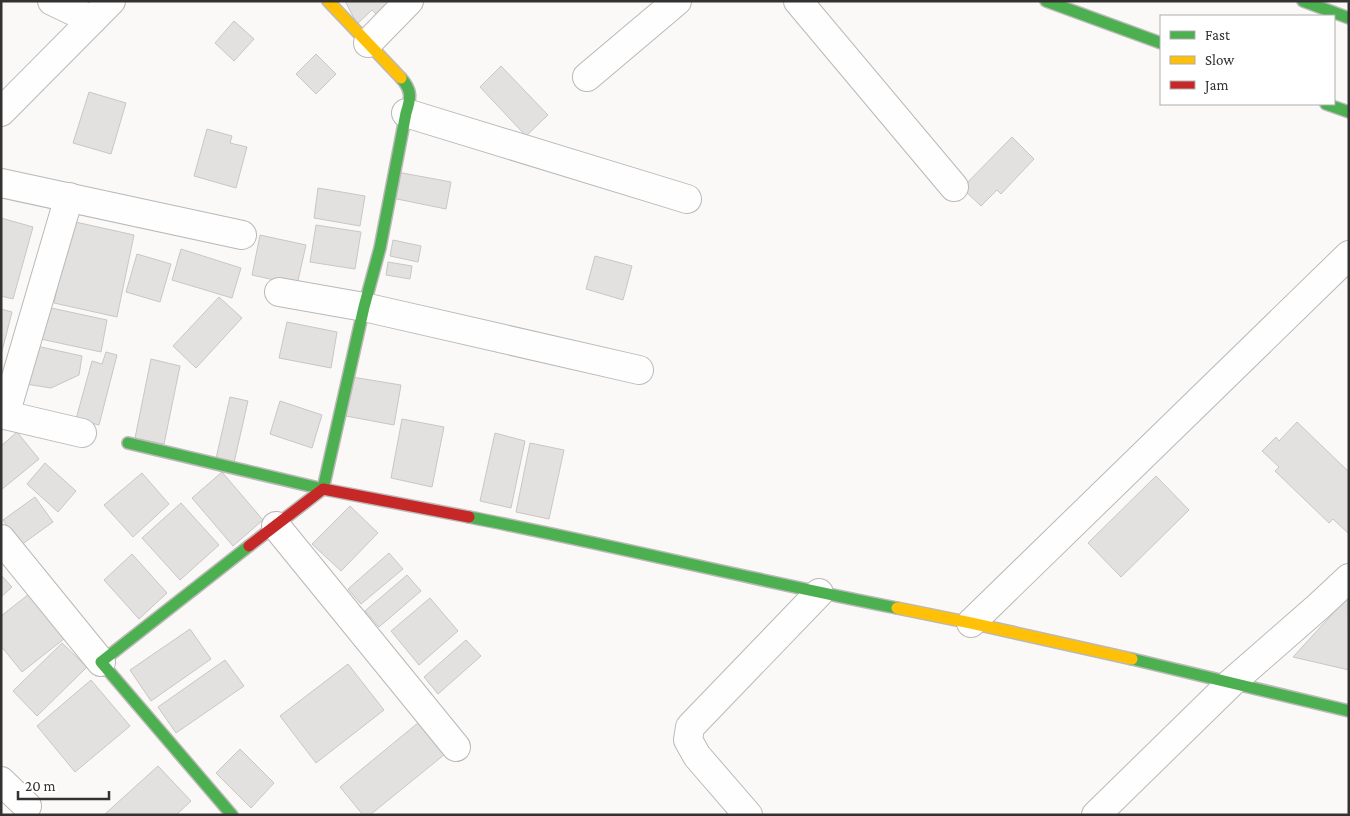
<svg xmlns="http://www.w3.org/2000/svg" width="1350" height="816" viewBox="0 0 1350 816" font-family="'Crimson Pro',serif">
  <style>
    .building { fill: #e3e1e0; stroke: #c8c7c6 }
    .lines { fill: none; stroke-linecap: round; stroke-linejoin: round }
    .street-casing { stroke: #bab9b8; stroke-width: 30 }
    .fast-casing { stroke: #bab9b8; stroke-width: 14 }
    .slow-casing { stroke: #bab9b8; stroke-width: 14 }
    .jam-casing { stroke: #bab9b8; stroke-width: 14 }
    .street { stroke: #fefefe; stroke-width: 28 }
    .fast { stroke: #4caf50; stroke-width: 11 }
    .slow { stroke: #ffc107; stroke-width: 11 }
    .jam { stroke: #c62828; stroke-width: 11 }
  </style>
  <rect width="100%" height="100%" fill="#faf9f7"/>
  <g class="building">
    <path d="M345,1H395L379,17L372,10L357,24Z"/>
    <path d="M234,21L254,39L234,61L215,43Z"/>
    <path d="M316,54L336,74L316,94L296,74Z"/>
    <path d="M501,66L548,115L526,136L480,87Z"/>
    <path d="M89,92L126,103L111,154L73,143Z"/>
    <path d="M207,129L232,136L230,143L247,147L236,188L194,176Z"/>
    <path d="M1012,137L1034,159L1001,194L997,190L981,206L962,188Z"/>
    <path d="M397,172L451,182L446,209L392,198Z"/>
    <path d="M318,188L365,196L360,226L314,218Z"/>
    <path d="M1,218L33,227L13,299L1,296Z"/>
    <path d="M71,221L134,235L117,317L54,303Z"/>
    <path d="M316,225L361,232L355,269L310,262Z"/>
    <path d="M260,235L306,245L297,285L252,275Z"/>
    <path d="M393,240L421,246L418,262L390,256Z"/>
    <path d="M181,249L241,268L232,298L172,280Z"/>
    <path d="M137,254L171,264L160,302L126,292Z"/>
    <path d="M595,256L632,266L623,300L586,289Z"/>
    <path d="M388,262L412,266L410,279L386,275Z"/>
    <path d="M219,297L242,318L196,368L173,346Z"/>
    <path d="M42,306L107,320L101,352L36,338Z"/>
    <path d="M1,309L12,312L1,355Z"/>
    <path d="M287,322L337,332L331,368L279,358Z"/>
    <path d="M32,345L82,356L79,375L51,388L19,383Z"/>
    <path d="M106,352L117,355L99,425L76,419L92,361L102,364Z"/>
    <path d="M151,359L180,366L164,444L135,438Z"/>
    <path d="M352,377L401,385L394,425L346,416Z"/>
    <path d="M230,397L248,401L233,467L215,463Z"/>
    <path d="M280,401L322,415L312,448L270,434Z"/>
    <path d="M402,419L444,427L432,487L391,478Z"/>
    <path d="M1297,422L1349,472V534L1333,519L1329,523L1275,471L1279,467L1262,451L1276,437L1279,441Z"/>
    <path d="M17,432L39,459L1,490V446Z"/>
    <path d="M495,433L525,441L511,508L480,501Z"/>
    <path d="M530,443L564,450L549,519L516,512Z"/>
    <path d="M45,463L76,491L58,512L27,484Z"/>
    <path d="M222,472L263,520L233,546L192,498Z"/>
    <path d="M142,473L169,504L133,537L104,505Z"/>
    <path d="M1156,476L1189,510L1121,577L1088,543Z"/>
    <path d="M35,497L53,522L21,545L3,520Z"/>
    <path d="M181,503L219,545L180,580L142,538Z"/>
    <path d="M350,506L378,533L341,571L312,544Z"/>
    <path d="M389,553L403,569L361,604L348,589Z"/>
    <path d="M132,554L167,593L139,619L104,580Z"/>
    <path d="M1,575L12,587L1,597Z"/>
    <path d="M407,575L421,591L379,627L365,611Z"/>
    <path d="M29,594L64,639L22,672L1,646V616Z"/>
    <path d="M1348,597L1349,670L1293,657Z"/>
    <path d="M430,598L458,631L419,665L391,631Z"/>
    <path d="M190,629L211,659L151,701L130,670Z"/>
    <path d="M466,640L481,656L438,694L424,677Z"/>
    <path d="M62,643L87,667L37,716L13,691Z"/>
    <path d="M225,660L244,686L176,733L158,707Z"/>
    <path d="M348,664L384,710L316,763L280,716Z"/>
    <path d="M91,680L130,726L75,772L37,726Z"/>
    <path d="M424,718L450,750L370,815H363L340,787Z"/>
    <path d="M240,749L274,783L251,808L216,773Z"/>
    <path d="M158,766L191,801L176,815H106L105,814Z"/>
  </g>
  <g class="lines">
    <defs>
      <g id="street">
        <path d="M52,1L92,20"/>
        <path d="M798,1L954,187"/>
        <path d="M368,43L409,1"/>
        <path d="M587,77L677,1"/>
        <path d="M1,112L111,1"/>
        <path d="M406,113L687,199"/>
        <path d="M1,183L242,235"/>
        <path d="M279,292L364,307L639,370"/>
        <path d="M1,414L82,433"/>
        <path d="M5,415L69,197"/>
        <path d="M276,526L456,747"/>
        <path d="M1,539L101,662"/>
        <path d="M971,623L1349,255"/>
        <path d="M1,781L27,806"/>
        <path d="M748,815L697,756L688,740L690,727L819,593"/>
        <path d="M1096,815L1232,682L1319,606L1349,578"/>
      </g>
      <g id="fast">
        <path d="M1046,1L1161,43"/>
        <path d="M1303,1L1349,18"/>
        <path d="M1326,104L1349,112"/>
        <path d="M128,443L323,489L364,307L380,248L406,113C411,98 412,90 401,78"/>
        <path d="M469,517C612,545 754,580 897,608"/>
        <path d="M1132,659L1349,711"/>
        <path d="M232,815L101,662L249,546"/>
      </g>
      <g id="slow">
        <path d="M328,1L401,78"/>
        <path d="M897,608L971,623L1132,659"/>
      </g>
      <path id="jam" d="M249,546L323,489L469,517"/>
    </defs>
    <use href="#street" class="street-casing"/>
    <use href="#fast" class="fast-casing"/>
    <use href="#slow" class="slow-casing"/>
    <use href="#jam" class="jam-casing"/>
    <use href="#street" class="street"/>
    <use href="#fast" class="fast"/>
    <use href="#slow" class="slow"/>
    <use href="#jam" class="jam"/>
  </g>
  <rect width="1350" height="816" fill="none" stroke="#333231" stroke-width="5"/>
  <rect x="1160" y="15" width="175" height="90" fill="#ffffff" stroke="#adadad"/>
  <rect x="1170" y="31" width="25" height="8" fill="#4caf50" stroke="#adadad"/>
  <text x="1205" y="40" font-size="15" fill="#333231">Fast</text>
  <rect x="1170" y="56" width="25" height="8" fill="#ffc107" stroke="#adadad"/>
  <text x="1205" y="65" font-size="15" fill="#333231">Slow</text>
  <rect x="1170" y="81" width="25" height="8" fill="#c62828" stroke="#adadad"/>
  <text x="1205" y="90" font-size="15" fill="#333231">Jam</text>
  <path d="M18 791v8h91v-8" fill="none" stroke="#333231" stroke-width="2.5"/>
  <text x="25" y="791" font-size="15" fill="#333231" stroke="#ffffff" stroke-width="4" paint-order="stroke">20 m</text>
</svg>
